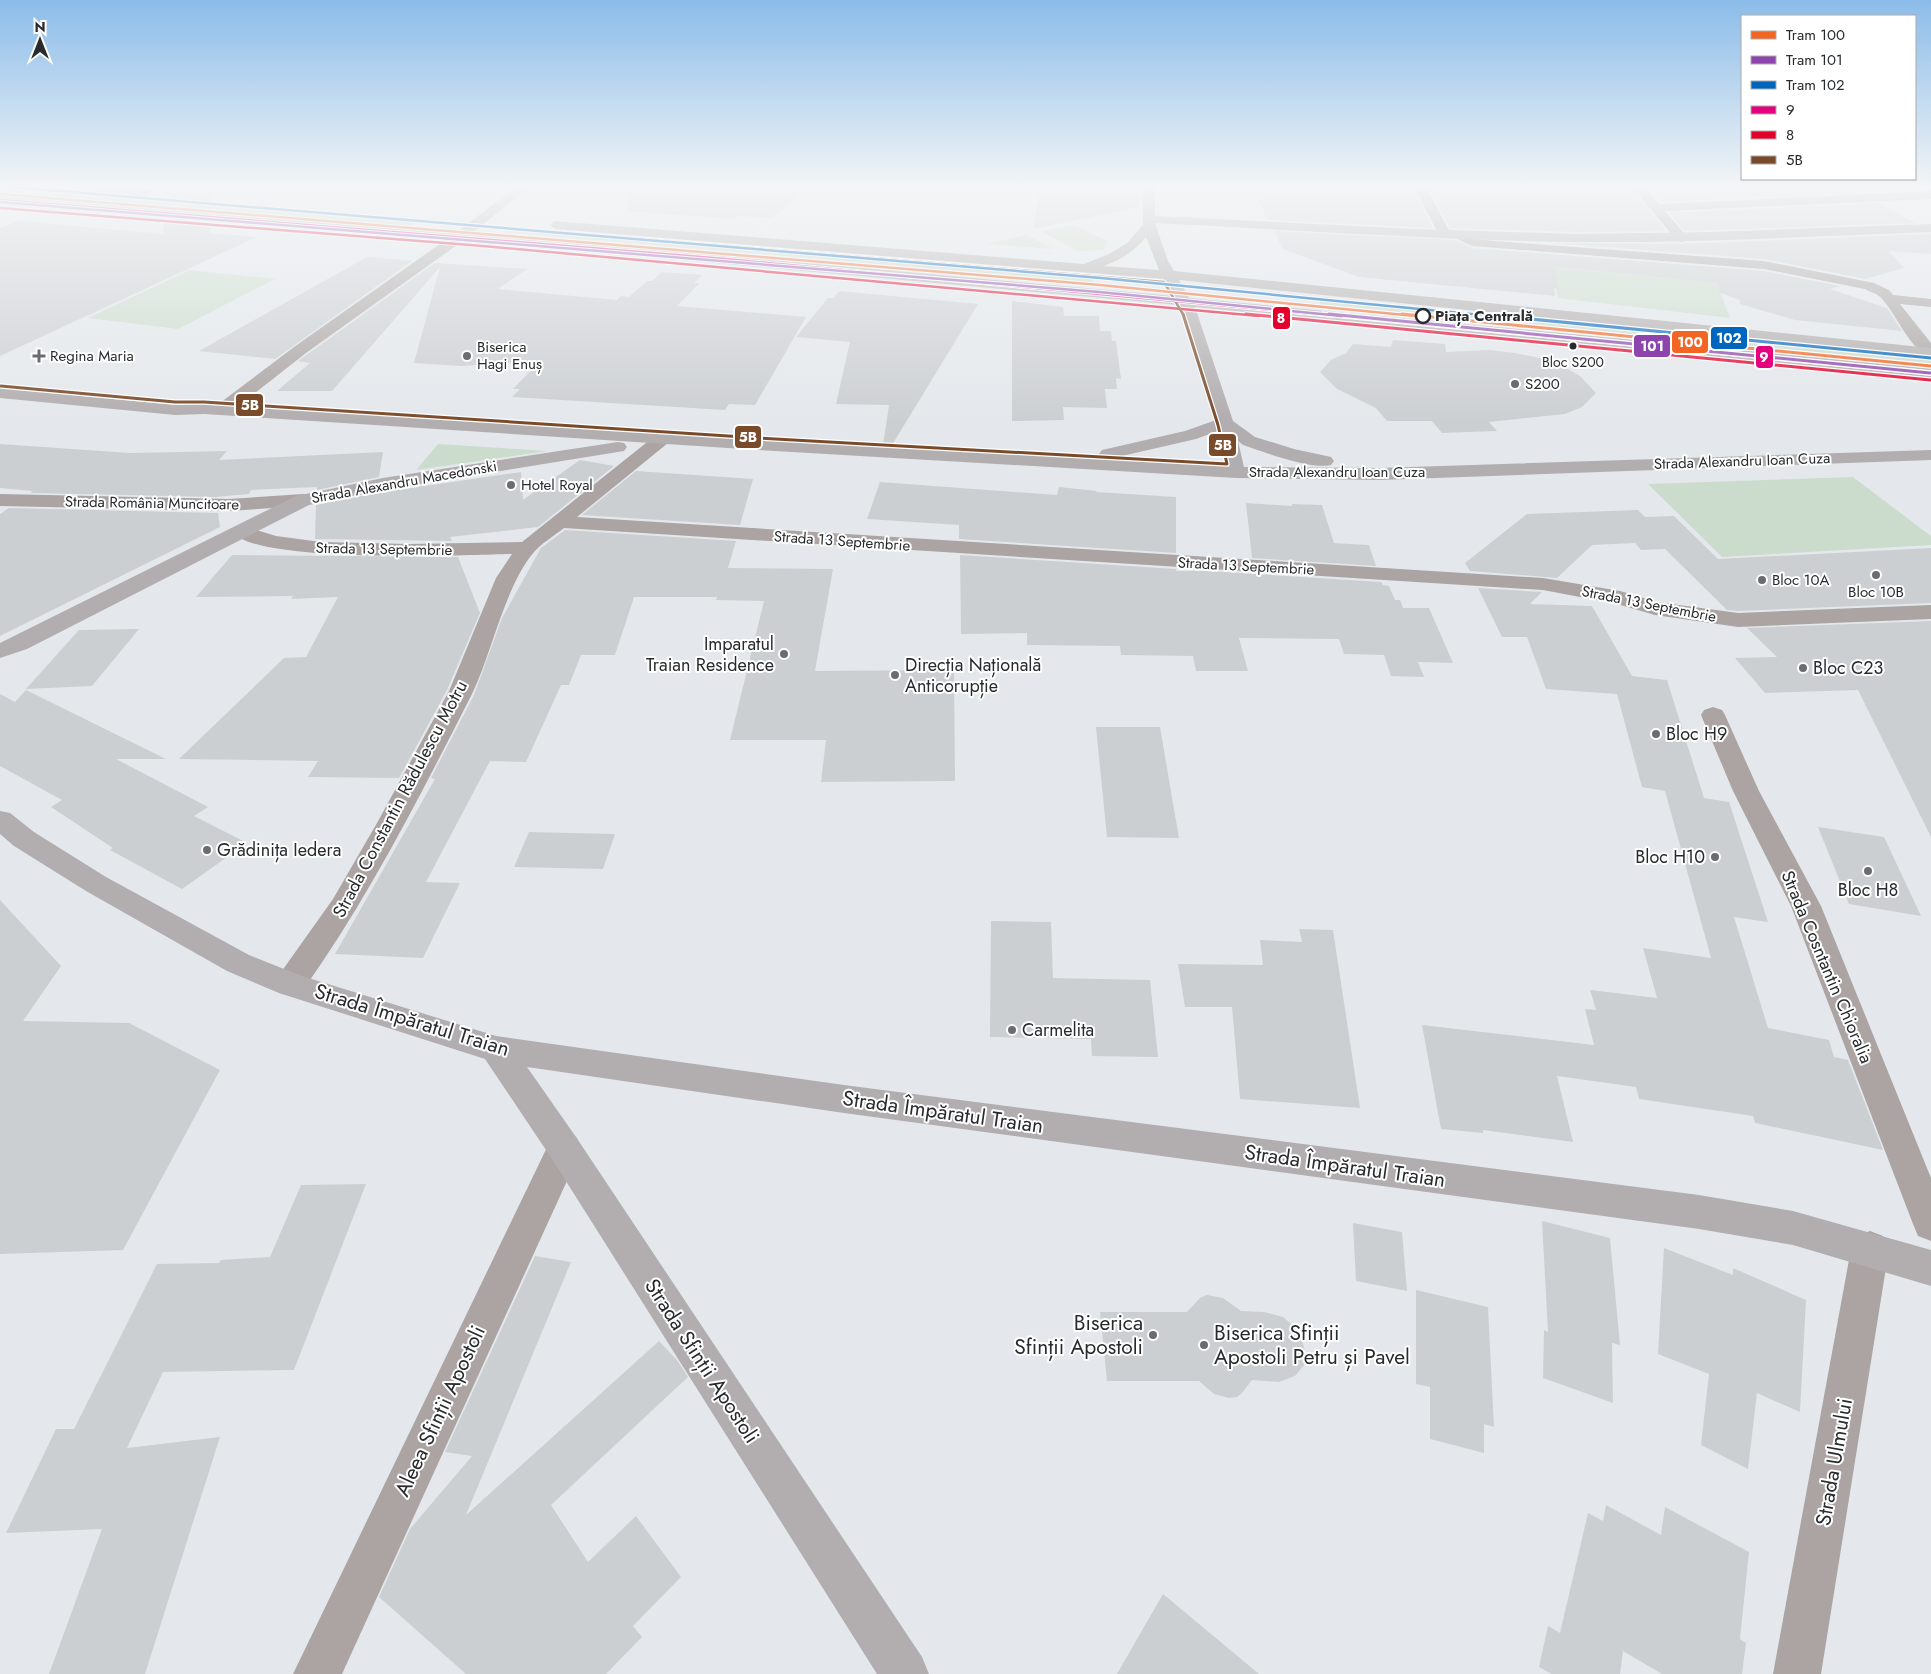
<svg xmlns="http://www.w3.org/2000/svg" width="1931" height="1674" viewBox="0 0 1931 1674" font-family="Jost,sans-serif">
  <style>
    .built { fill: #d6dde7 }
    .green { fill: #ccdccc }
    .building { fill: #cccfd2 }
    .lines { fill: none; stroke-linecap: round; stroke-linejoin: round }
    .street { fill: #aba4a3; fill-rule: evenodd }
    .secondary { fill: #b2adae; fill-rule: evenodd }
    .bus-1-far1-casing { stroke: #fff; stroke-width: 4.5 }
    .bus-1-casing { stroke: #fff; stroke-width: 5.5 }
    .bus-2-far1-casing { stroke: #fff; stroke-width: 4.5 }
    .bus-2-casing { stroke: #fff; stroke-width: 5.5 }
    .bus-3-far1-casing { stroke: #fff; stroke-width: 4.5 }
    .bus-3-casing { stroke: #fff; stroke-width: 5.5 }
    .bus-1-far1 { stroke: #e5007d; stroke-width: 2.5 }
    .bus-1 { stroke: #e5007d; stroke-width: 3 }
    .bus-2-far1 { stroke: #e4002b; stroke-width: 2.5 }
    .bus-2 { stroke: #e4002b; stroke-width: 3 }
    .bus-3-far1 { stroke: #7a4b2a; stroke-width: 2.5 }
    .bus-3 { stroke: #7a4b2a; stroke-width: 3 }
    .tram-1-far1-casing { stroke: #fff; stroke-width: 4.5 }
    .tram-1-casing { stroke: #fff; stroke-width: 5.5 }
    .tram-2-far1-casing { stroke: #fff; stroke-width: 4.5 }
    .tram-2-casing { stroke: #fff; stroke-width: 5.5 }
    .tram-3-far1-casing { stroke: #fff; stroke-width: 4.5 }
    .tram-3-casing { stroke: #fff; stroke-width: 5.5 }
    .tram-1-far1 { stroke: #f26522; stroke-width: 2.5 }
    .tram-1 { stroke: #f26522; stroke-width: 3 }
    .tram-2-far1 { stroke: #8e44ad; stroke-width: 2.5 }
    .tram-2 { stroke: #8e44ad; stroke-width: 3 }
    .tram-3-far1 { stroke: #0065bd; stroke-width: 2.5 }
    .tram-3 { stroke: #0065bd; stroke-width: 3 }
    .stop-dot { fill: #fff; stroke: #282b2e; stroke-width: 2.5 }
    .bus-dot { fill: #282b2e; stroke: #fff; stroke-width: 2 }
    .poi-dot { fill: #6a6d70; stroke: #fff; stroke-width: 2 }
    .labels { text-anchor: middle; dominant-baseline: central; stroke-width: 4; stroke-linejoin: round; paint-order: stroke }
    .far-bus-label { font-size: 14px; fill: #282b2e; stroke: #fff }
    .far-stop-label { font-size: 15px; font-weight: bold; fill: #282b2e; stroke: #fff; text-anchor: start }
    .far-poi-label { font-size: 15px; fill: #282b2e; stroke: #fff; text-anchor: start }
    .far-street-label { font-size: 15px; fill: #282b2e; stroke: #fff }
    .poi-label { font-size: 18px; fill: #282b2e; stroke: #fff; text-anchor: start }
    .street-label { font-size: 18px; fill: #282b2e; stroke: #fff }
    .near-street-label { font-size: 21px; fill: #282b2e; stroke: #fff }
    .near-poi-label { font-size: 21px; fill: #282b2e; stroke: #fff; text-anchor: end }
    .line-badge { stroke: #fff; stroke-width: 2 }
    .badge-label { font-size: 14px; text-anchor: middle; font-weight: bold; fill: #fff }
  </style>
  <rect width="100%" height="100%" fill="#e4e8ec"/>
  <path class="built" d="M728,187H983L981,199Z"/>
  <g class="green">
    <path d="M37,192L416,222L410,226L29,195Z"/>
    <path d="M1072,225L1108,241L1104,250L1077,251L1041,231Z"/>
    <path d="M507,229L1094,279L1092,282L502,232Z"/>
    <path d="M1027,235L1053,249L987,244Z"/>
    <path d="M1552,267L1717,283L1730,318L1558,298Z"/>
    <path d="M190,270L275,279L178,329L88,318Z"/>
    <path d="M1320,299L1931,360V364L1320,304Z"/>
    <path d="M438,444L548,451L416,470Z"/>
    <path d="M1853,477L1931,536V545L1722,557L1648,484Z"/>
  </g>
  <g class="building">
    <path d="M165,187H213L211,211L164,207Z"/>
    <path d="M628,187H807L772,218L737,216L733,219L627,211Z"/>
    <path d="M1251,187H1412L1433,228L1268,220Z"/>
    <path d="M1428,187H1511L1596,191L1593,187H1630L1666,231L1577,232L1450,228Z"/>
    <path d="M1648,187H1846L1857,193L1660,202Z"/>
    <path d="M1039,192L1138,194L1140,207L1033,229Z"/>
    <path d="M1877,203L1916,223L1684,231L1669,213Z"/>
    <path d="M164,219L210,223L209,233L257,237L0,356V228L19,221L163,234Z"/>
    <path d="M1274,231L1456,240L1472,248L1764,271L1840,286L1830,289L1887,308L1902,331L1795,320L1740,304V300L1720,293L1717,283L1555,267L1559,289L1554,288L1555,296L1359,277L1283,249Z"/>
    <path d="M1931,234V254L1889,251L1904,268L1865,279L1764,259L1552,243L1682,244Z"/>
    <path d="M367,257L412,261L275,359L199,351Z"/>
    <path d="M435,263L527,269L498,289L617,300L621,296L629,297L647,281H652L662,272L702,275L694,283H700L677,306L806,317L755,405L729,404L725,410L512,397L520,389H513L540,361L461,366L414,363L440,267L332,391H277L310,363L298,361Z"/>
    <path d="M839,291L978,304L892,445H883L889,405L836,404L850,342L796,337L828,298H833Z"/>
    <path d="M1012,301L1063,307L1064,316H1099L1100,331H1111L1112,341H1116L1121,379L1116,378L1117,389H1105L1107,408L1063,407L1064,420L1012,421Z"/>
    <path d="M1393,340L1445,344L1446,352L1489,350L1515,353L1540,358L1563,366L1580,376L1596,393L1582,407L1565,414L1489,422L1497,431L1442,433L1432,421H1387L1376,408L1337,389L1320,372L1331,360L1346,353L1353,344L1391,347Z"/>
    <path d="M0,444L130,453L227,451L219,460L383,452L379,477L317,490V487L251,490L249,494L215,497L30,493L33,491L0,488Z"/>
    <path d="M580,460L614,466L538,527L450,537L452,541L315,539L316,505L377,493L521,472L523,500Z"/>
    <path d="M636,471L753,479L740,525L582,515Z"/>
    <path d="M880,482L1057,495L1059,487L1097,491L1096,492L1176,497V553L959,539V525L867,519Z"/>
    <path d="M1246,503L1292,506V504L1322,505L1334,543L1369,545L1376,566L1252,558Z"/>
    <path d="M9,508L218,513L220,527L0,636V514Z"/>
    <path d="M1638,510L1645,517L1674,516L1718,559L1931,548V603L1738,611L1727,610L1665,549L1641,550L1635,543L1592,545L1557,578L1470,571L1465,563L1527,514Z"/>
    <path d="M565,530L736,541L728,568L833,569L815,671L954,670L955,781L821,782L826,740H730L764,601L716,600L717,597H634L615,655H581L569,685H561L526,762L490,761L426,882L460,883L423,958L335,954L435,779L431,778L474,695L502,618L541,548Z"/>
    <path d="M232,555L458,557L480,613L447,690L399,778L308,777L318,761L179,759L284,658L306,657L338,597L291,599L293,596L196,597Z"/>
    <path d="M960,555L1176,569V571H1207L1381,582L1383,585L1389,586L1395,600H1400L1403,608H1429L1453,663L1418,662L1424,677L1391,676L1384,655L1344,654L1339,639L1239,638L1248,671H1196L1193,656L1121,655L1120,646L1027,645V633L961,634Z"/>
    <path d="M1478,588L1542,592L1530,604L1592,606L1632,676L1667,680L1704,798L1729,802L1768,922L1734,917L1768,1028L1829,1040L1834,1057L1848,1060L1883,1150L1755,1123L1753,1116L1639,1099L1636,1087L1557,1076L1573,1142L1483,1130V1133L1441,1129L1422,1025L1594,1045L1585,1009L1596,1010L1590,990L1657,998L1643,948L1711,958L1665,791L1642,787L1617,694L1546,689L1527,637H1502Z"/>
    <path d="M1931,621V837L1858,690L1765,693L1735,658L1777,657L1747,628Z"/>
    <path d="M139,629L92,686L26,689L79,630Z"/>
    <path d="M26,690L166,759H116L208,807L194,816L247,843L182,889L110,850L113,848L51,807L62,800L0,766V694L15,702Z"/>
    <path d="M1096,727H1160L1179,838L1107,837Z"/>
    <path d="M1818,827L1884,837L1921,916L1849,904Z"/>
    <path d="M529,832L615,834L603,869L514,867Z"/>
    <path d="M0,900L61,966L23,1021L129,1023L220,1070L123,1250L0,1254Z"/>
    <path d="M991,921L1051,922L1053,978L1150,980L1158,1057L1092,1056L1091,1039L990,1037Z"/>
    <path d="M1299,929L1333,930L1360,1108L1240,1099L1232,1007H1185L1178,964L1263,965L1260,940L1302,942Z"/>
    <path d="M366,1184L294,1370L163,1372L127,1448L220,1437L145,1674H49L102,1529L6,1533L56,1429H74L157,1264L219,1263L221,1260L270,1257L301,1185Z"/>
    <path d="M1542,1221L1610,1238L1620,1345L1612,1343L1613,1403L1543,1378L1544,1330L1548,1332Z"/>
    <path d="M1353,1223L1402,1232L1407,1291L1356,1281Z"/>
    <path d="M1664,1248L1733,1275V1268L1806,1300L1800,1412L1757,1393L1748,1469L1701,1445L1709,1374L1658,1354Z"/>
    <path d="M535,1256L571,1262L466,1515L659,1341L677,1360L688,1377L551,1505L588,1562L636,1516L681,1577L633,1626L642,1637L606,1674H466L379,1597L410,1529L472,1456L445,1452Z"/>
    <path d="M1416,1290L1488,1307L1494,1427L1484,1424V1453L1430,1439V1387L1416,1384Z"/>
    <path d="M1207,1295L1223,1298L1241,1311L1264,1312L1283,1317L1295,1327L1302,1340L1305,1351V1364L1295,1376L1279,1382L1252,1380L1242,1393L1237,1397L1229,1398L1214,1394L1199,1381H1107L1100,1312H1187L1200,1298Z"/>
    <path d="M1606,1505L1661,1535L1665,1507L1749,1552L1740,1639L1746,1643L1742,1674H1662L1623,1651L1620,1674H1552L1539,1667L1548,1626L1560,1633L1588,1513L1603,1521Z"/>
    <path d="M1163,1594L1259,1674H1117Z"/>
  </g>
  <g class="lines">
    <g class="street">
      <path d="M1414,187H1426L1451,234L1450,237H1440Z"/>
      <path d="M1632,187H1645L1659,204L1931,191V199L1665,211L1688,238L1682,242L1677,241Z"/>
      <path d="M1458,230L1475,239L1495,241L1764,261L1874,283L1889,290L1893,295L1931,299V307L1900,304L1931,343V357C1909,351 1896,311 1879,296C1876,293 1869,292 1865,289L1764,269L1472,246L1453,237L1452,234Z"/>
      <path d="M459,233L464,234L465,237L464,240L306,353L228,414L222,415L216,414L213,410L216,406L294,347L454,234Z"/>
      <path d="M662,434L668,435L671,439L668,443L577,517L1543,578L1620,591L1657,602L1738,613L1931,605V619L1738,627L1655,615L1617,604L1543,590L564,528C554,536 542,543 534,552C505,586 492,653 472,694C420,796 368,899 301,993L290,996L279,993L274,984L279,975L333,899L377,823L449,691L496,578L512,554C469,555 255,564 233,532L236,528L243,526L276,536L321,542L409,544L522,542L656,435Z"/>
      <path d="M0,494L228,499L303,494L310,496L313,500L310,504L303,506L228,511L0,506Z"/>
      <path d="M1713,707L1722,710L1725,715L1759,791L1821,906L1931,1178V1241L1918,1236L1913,1224L1791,906L1733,791L1701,715L1704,710Z"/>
      <path d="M564,1132L576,1137L582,1148L342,1674H293L552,1137Z"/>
      <path d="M1870,1231L1883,1236L1889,1249L1821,1674H1773L1851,1249L1857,1236Z"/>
    </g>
    <g class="secondary">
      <path d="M89,187H136L150,189L152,192L146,196L95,191Z"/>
      <path d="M516,187H530L472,233L1174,296L1164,279L555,229L549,225L555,221L1084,264L1109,254L1127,243L1143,225V187H1155V216L1416,229L1577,234L1710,232L1931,224V232C1813,236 1694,243 1576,242C1436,240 1296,230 1155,223L1168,261L1174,271L1931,348V358L1179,280L1189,298L1931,368V378L1195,307L1233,421L1255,437L1294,449L1331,457L1334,461L1331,465C1311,470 1264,452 1243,445L1238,441L1244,467L1380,468L1931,450V460L1380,480L1236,478L759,450L204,414L175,415L0,398V388L175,405L204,404L759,440L1107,459L1102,458L1099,454L1102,450L1185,431L1216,420L1184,313L1179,305L528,246L0,204V196L457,232ZM1146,237L1159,270L1104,266C1122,259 1135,251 1146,237ZM1218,431L1225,466L1109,459L1196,439Z"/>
      <path d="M618,442L624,443L627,447L624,451L383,490L309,505L27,649L0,658V643L296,496L383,478Z"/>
      <path d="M0,811L10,813L34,832L106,877L249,955L299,975L496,1036L844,1085L1699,1195L1793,1211L1931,1250V1286L1793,1245L1699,1229L844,1113L527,1067L576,1137L922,1657L929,1674H877L552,1159L485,1059L279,993L227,971L86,891L14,846L0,834Z"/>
    </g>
    <defs>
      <path id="bus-1-far1" d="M0,200L725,259L1336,316"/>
      <path id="bus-1" d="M1323,314L1931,373"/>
      <path id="bus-2-far1" d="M0,208L483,246L1259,316"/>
      <path id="bus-2" d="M1246,314L1930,380"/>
      <path id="bus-3-far1" d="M94,194L1164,282L1184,316"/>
      <path id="bus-3" d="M1,386L175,402H204L759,438L1227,464L1218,425L1183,314"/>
    </defs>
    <use href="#bus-1-far1" class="bus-1-far1-casing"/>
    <use href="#bus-1" class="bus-1-casing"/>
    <use href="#bus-2-far1" class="bus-2-far1-casing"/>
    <use href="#bus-2" class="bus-2-casing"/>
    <use href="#bus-3-far1" class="bus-3-far1-casing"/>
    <use href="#bus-3" class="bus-3-casing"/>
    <use href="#bus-1-far1" class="bus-1-far1"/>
    <use href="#bus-1" class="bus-1"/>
    <use href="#bus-2-far1" class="bus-2-far1"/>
    <use href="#bus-2" class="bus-2"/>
    <use href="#bus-3-far1" class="bus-3-far1"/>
    <use href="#bus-3" class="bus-3"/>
    <defs>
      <path id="tram-1-far1" d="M0,194L1100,285L1415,316"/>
      <path id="tram-1" d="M1402,314L1931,366"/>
      <path id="tram-2-far1" d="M0,202L1099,292L1342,316"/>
      <path id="tram-2" d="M1329,314L1930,373"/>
      <path id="tram-3-far1" d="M12,187L1101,278L1492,316"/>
      <path id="tram-3" d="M1479,314L1931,358"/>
    </defs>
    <use href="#tram-1-far1" class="tram-1-far1-casing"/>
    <use href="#tram-1" class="tram-1-casing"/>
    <use href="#tram-2-far1" class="tram-2-far1-casing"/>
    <use href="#tram-2" class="tram-2-casing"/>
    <use href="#tram-3-far1" class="tram-3-far1-casing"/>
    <use href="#tram-3" class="tram-3-casing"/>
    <use href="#tram-1-far1" class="tram-1-far1"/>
    <use href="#tram-1" class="tram-1"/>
    <use href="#tram-2-far1" class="tram-2-far1"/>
    <use href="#tram-2" class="tram-2"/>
    <use href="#tram-3-far1" class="tram-3-far1"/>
    <use href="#tram-3" class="tram-3"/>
  </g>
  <linearGradient id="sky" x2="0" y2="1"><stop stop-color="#8bbce9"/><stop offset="0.44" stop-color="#f3f5f6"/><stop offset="1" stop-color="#f3f5f6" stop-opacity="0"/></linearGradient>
  <rect width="1931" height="422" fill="url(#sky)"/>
  <circle class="stop-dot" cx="1423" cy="316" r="7"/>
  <circle class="bus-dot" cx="1573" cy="346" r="4.5"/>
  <g class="poi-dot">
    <path d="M36.5 348.5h5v5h5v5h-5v5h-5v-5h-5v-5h5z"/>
    <circle cx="467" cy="356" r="5"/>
    <circle cx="1515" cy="384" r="5"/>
    <circle cx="511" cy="485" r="5"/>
    <circle cx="1876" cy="575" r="5"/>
    <circle cx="1762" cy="580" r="5"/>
    <circle cx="784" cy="654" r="5"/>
    <circle cx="1803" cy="668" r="5"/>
    <circle cx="895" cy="675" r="5"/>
    <circle cx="1656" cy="734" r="5"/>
    <circle cx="207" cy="850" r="5"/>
    <circle cx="1715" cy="857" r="5"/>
    <circle cx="1868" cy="871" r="5"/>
    <circle cx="1012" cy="1030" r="5"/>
    <circle cx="1153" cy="1335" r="5"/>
    <circle cx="1204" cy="1345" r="5"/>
  </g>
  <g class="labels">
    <g class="far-bus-label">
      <text x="1573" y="362">Bloc S200</text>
    </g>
    <g class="far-stop-label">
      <text x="1435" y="316">Piața Centrală</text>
    </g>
    <g class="far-poi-label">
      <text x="477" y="347">Biserica<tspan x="477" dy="17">Hagi Enuș</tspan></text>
      <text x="50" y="356">Regina Maria</text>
      <text x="1525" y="384">S200</text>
      <text x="521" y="485">Hotel Royal</text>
      <text x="1772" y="580">Bloc 10A</text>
      <text x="1876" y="592" text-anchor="middle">Bloc 10B</text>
    </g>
    <g class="far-street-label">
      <text transform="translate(1742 461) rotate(-2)">Strada Alexandru Ioan Cuza</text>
      <text x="1337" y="472">Strada Alexandru Ioan Cuza</text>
      <text transform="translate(404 482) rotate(-10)">Strada Alexandru Macedonski</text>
      <text transform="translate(152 503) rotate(1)">Strada România Muncitoare</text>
      <text transform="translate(842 541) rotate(4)">Strada 13 Septembrie</text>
      <text transform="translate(384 549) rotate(1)">Strada 13 Septembrie</text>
      <text transform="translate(1246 566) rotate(3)">Strada 13 Septembrie</text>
      <text transform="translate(1649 604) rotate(11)">Strada 13 Septembrie</text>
    </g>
    <g class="poi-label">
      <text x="774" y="644" text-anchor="end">Imparatul<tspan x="774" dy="21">Traian Residence</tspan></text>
      <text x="905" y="665">Direcția Națională<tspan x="905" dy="21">Anticorupție</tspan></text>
      <text x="1813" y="668">Bloc C23</text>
      <text x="1666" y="734">Bloc H9</text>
      <text x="217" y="850">Grădinița Iedera</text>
      <text x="1705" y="857" text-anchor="end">Bloc H10</text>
      <text x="1868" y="890" text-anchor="middle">Bloc H8</text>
      <text x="1022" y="1030">Carmelita</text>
    </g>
    <g class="street-label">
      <text transform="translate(400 799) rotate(-62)">Strada Constantin Rădulescu Motru</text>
      <text transform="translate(1827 967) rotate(67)">Strada Cosntantin Chioralia</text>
    </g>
    <g class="near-street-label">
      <text transform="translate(412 1020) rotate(17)">Strada Împăratul Traian</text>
      <text transform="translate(943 1112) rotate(8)">Strada Împăratul Traian</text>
      <text transform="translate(1345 1166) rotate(8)">Strada Împăratul Traian</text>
      <text transform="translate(702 1361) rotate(57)">Strada Sfinții Apostoli</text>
      <text transform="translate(440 1411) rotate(-65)">Aleea Sfinții Apostoli</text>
      <text transform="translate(1834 1462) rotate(-80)">Strada Ulmului</text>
    </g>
    <g class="near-poi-label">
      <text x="1143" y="1323">Biserica<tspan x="1143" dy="24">Sfinții Apostoli</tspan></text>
      <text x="1214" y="1333" text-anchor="start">Biserica Sfinții<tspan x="1214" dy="24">Apostoli Petru și Pavel</tspan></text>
    </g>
  </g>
  <g class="line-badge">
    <rect x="1272" y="306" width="19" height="24" rx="5" fill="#e4002b"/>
    <rect x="1710" y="326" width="38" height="24" rx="5" fill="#0065bd"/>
    <rect x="1671" y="330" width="38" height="24" rx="5" fill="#f26522"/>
    <rect x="1633" y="334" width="38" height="24" rx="5" fill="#8e44ad"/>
    <rect x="1755" y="345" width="19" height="24" rx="5" fill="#e5007d"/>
    <rect x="235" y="393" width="29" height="24" rx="5" fill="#7a4b2a"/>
    <rect x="734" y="425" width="28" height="24" rx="5" fill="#7a4b2a"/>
    <rect x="1208" y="433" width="29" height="24" rx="5" fill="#7a4b2a"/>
  </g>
  <g class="badge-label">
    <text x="1281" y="323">8</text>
    <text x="1729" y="343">102</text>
    <text x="1690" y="347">100</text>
    <text x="1652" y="351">101</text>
    <text x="1764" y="362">9</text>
    <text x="250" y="410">5B</text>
    <text x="748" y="442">5B</text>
    <text x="1223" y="450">5B</text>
  </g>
  <rect x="1741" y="15" width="175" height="165" fill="#ffffff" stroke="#a9aaab"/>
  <rect x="1751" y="31" width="25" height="8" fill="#f26522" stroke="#a9aaab"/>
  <text x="1786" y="40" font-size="15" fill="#282b2e">Tram 100</text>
  <rect x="1751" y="56" width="25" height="8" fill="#8e44ad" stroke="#a9aaab"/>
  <text x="1786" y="65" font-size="15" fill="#282b2e">Tram 101</text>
  <rect x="1751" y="81" width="25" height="8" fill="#0065bd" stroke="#a9aaab"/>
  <text x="1786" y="90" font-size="15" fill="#282b2e">Tram 102</text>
  <rect x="1751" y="106" width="25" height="8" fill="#e5007d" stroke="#a9aaab"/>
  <text x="1786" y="115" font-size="15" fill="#282b2e">9</text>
  <rect x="1751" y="131" width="25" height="8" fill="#e4002b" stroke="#a9aaab"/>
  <text x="1786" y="140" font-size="15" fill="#282b2e">8</text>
  <rect x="1751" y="156" width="25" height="8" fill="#7a4b2a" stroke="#a9aaab"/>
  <text x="1786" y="165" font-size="15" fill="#282b2e">5B</text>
  <g transform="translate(40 40)" stroke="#ffffff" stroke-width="4" paint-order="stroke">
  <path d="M0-4L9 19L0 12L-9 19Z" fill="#282b2e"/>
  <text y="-8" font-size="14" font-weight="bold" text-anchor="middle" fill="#282b2e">N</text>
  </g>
</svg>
